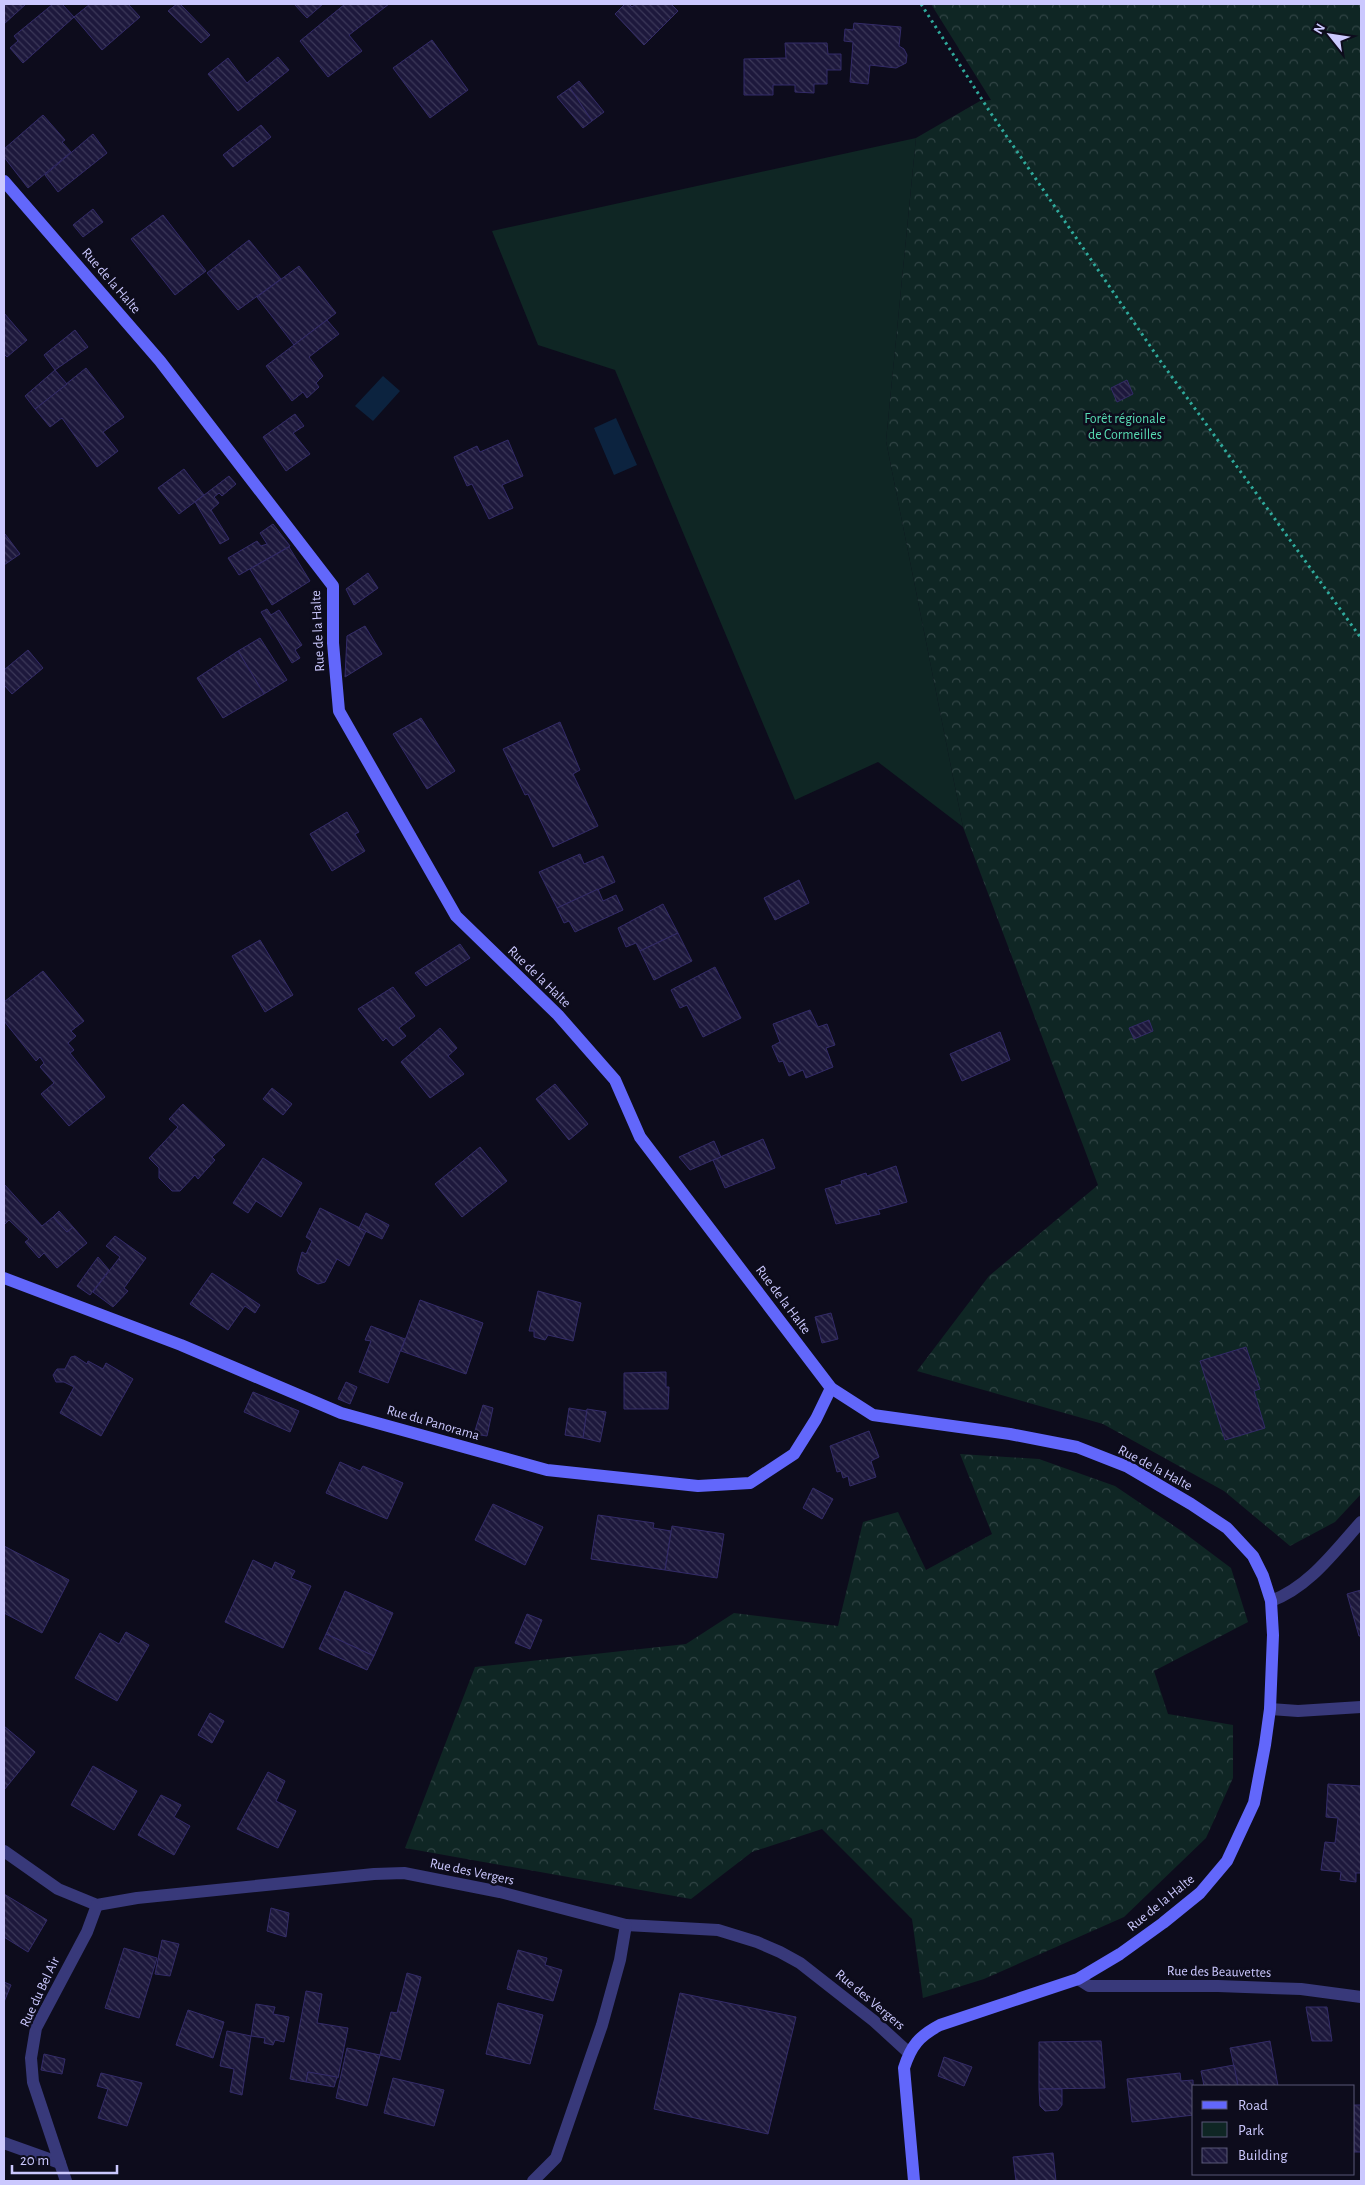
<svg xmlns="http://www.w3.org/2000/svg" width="1365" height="2185" viewBox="0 0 1365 2185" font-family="'Alegreya Sans',sans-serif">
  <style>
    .green { fill: #0f2624 }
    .forest { fill: url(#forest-crowns) }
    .water { fill: #0c233f }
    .building { fill: url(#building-back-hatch); stroke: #332b68 }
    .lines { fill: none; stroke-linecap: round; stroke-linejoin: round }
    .path { stroke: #2faa9c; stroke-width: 3; stroke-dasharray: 2.5 4; stroke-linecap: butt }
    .street { stroke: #38397a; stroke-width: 12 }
    .secondary { stroke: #6267fb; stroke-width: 12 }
    .labels { text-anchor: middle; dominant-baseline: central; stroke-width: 5; stroke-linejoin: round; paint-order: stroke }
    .street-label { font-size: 14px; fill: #cbc8fe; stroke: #0d0c1c }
    .park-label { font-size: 14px; fill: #57dab2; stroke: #0d0c1c }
  </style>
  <defs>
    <pattern id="forest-crowns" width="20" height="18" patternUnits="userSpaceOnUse" patternTransform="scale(1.25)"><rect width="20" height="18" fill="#0f2624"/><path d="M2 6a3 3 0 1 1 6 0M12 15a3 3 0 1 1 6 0" fill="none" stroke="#314445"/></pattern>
    <pattern id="building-back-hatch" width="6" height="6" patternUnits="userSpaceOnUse" patternTransform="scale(1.25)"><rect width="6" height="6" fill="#1d183c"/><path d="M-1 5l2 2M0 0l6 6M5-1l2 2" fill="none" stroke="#3c3859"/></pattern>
  </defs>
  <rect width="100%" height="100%" fill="#0d0c1c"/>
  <path class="green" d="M916,138L886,441L963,827L878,762L795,800L615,370L538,345L492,231Z"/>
  <g class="forest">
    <path d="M931,4H1361V1494L1335,1522L1290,1546L1224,1491L1103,1424L917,1371L989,1276L1098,1185L963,827L886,441L916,138L980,101L991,100Z"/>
    <path d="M960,1454L1039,1459L1115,1486L1183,1532L1231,1568L1248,1622L1154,1671L1168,1714L1233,1725V1778L1206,1838L1124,1917L984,1979L923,1998L912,1919L822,1829L752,1852L691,1899L405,1848L475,1667L686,1644L734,1613L838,1626L863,1522L898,1512L926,1570L992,1534Z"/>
  </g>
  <g class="water">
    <path d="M383,376L400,391L373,421L355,406Z"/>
    <path d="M616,418L637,465L614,475L594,428Z"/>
  </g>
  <g class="building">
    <path d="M4,4H26L4,24Z"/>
    <path d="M53,4H62L74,17L23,63L10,48L18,41L14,36Z"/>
    <path d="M90,4H128L140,17L102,50L74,17Z"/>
    <path d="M177,4H180L210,35L201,43L168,11Z"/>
    <path d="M294,4H323L307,18Z"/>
    <path d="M345,4H389L349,35L362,51L328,77L300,41Z"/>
    <path d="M625,4H629L632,7L636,4H671L678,11L644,45L615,14Z"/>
    <path d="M854,23L901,27L899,46L904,49L907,55L906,63L896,68L870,65L868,84L850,82L853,42L844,41L845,29L853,30Z"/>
    <path d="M432,40L468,90L430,118L393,68Z"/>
    <path d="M785,43H827L828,54H841V70H827V84H814V93L795,92V85H773V95H744V59L786,58Z"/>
    <path d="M278,57L289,70L238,111L208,74L228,58L247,83Z"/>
    <path d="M579,81L604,112L592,121L570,88Z"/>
    <path d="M570,88L592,121L583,128L557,97Z"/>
    <path d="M43,115L65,140L62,142L71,152L28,188L4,157V149Z"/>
    <path d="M261,125L271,137L233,167L223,155Z"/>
    <path d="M93,134L107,153L58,192L45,175Z"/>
    <path d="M93,209L103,222L83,237L73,225Z"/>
    <path d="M163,215L206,271L175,295L131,239Z"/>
    <path d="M249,240L281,279L238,310L207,273Z"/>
    <path d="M299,266L336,313L294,345L257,297Z"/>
    <path d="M4,313L27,340L7,357L4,354Z"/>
    <path d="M327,320L339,334L309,357L323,376L316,383L319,387L307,398L303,392L292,401L266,366Z"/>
    <path d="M75,330L88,347L55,370L44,355Z"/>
    <path d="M86,368L124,417L103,432L118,451L97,467L62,418L50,427L35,409Z"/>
    <path d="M55,370L67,384L35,409L25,396Z"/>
    <path d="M1127,380L1133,394L1117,402L1111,388Z"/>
    <path d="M295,414L304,426L293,433L310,454L286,471L263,437Z"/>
    <path d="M508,440L523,476L502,485L513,508L489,519L472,484L467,486L454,457L477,446L480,452Z"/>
    <path d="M184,469L204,495L179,514L158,488Z"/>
    <path d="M229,476L236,484L222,496L219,493L214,497L219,503L211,510L229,539L220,544L195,502Z"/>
    <path d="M273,524L290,546L239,575L228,558L257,541L261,546L267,544L260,533Z"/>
    <path d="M5,534L20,554L4,565V535Z"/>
    <path d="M289,547L310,581L272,605L250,569Z"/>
    <path d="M368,573L378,588L354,605L346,589Z"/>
    <path d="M267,609L271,615L279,610L302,645L295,650L300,658L292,663L261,612Z"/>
    <path d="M365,626L382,654L345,677L347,636Z"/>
    <path d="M260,638L287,680L264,694L238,651Z"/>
    <path d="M28,650L43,668L12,694L4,685V670Z"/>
    <path d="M238,651L264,694L223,718L197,678Z"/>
    <path d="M421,718L455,771L427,789L393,734Z"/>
    <path d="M560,722L580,770L573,774L598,826L553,847L528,794L525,795L503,749Z"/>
    <path d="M347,812L359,832L355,834L365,851L332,871L310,834Z"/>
    <path d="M580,854L584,864L603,856L615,882L557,908L539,872Z"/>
    <path d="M799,880L809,903L775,920L764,898Z"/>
    <path d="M598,889L603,901L616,895L623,910L575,932L569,921L564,923L557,908Z"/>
    <path d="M663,904L678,933L640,951L636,943L626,947L618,928Z"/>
    <path d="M678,933L692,961L654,980L640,951Z"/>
    <path d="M260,940L293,995L265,1012L232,956Z"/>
    <path d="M460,944L470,958L426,986L415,973Z"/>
    <path d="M715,967L741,1018L703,1037L687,1005L680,1008L671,990Z"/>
    <path d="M43,971L84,1021L71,1031L76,1036L68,1043L74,1050L70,1053L105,1097L69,1126L41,1094L54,1083L40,1067L44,1063L40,1057L36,1061L4,1021V1002Z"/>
    <path d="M393,987L415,1016L399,1028L406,1036L393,1046L386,1038L383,1041L358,1009Z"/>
    <path d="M810,1010L818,1027L827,1024L835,1045L826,1048L833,1067L806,1078L803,1070L789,1076L783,1061L779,1062L772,1046L780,1042L773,1024Z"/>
    <path d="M1149,1020L1153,1031L1134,1039L1129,1028Z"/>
    <path d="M440,1028L457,1048L448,1056L464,1074L430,1098L401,1062Z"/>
    <path d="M1000,1032L1010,1060L962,1081L950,1054Z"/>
    <path d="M555,1084L588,1124L569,1140L536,1099Z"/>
    <path d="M272,1088L292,1104L283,1115L263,1099Z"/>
    <path d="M183,1104L225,1145L212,1157L215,1160L198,1179L195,1175L180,1191H172L159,1178V1168L149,1158L178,1127L169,1119Z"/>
    <path d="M763,1139L775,1168L725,1188L713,1160Z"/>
    <path d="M714,1141L721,1157L713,1160L690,1170L679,1157Z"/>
    <path d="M480,1147L507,1181L462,1217L435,1184Z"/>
    <path d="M263,1158L302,1183L281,1217L256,1201L248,1213L233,1203Z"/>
    <path d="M896,1166L907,1202L878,1210L880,1214L836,1224L825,1189L842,1184L841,1181L866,1173L867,1176Z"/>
    <path d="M4,1184L42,1226L53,1217L67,1232L73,1227L87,1243L57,1268L44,1253L39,1258L25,1242L29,1239L9,1220L4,1225Z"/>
    <path d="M320,1208L366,1231L349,1266L337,1259L325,1282L318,1284L299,1274L297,1270L302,1252L306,1254L312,1241L306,1237Z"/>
    <path d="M59,1211L73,1227L67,1232L53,1217Z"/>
    <path d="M366,1213L389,1225L382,1239L359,1228Z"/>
    <path d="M115,1236L146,1258L124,1288L128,1291L113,1307L93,1292L120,1257L106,1246Z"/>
    <path d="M98,1257L109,1270L90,1295L77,1286Z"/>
    <path d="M212,1273L260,1305L255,1313L245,1306L228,1330L190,1304Z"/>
    <path d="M538,1291L581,1303L573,1341L548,1335L545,1340L534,1337V1331H529Z"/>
    <path d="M420,1300L483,1323L466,1374L401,1351Z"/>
    <path d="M831,1313L838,1339L822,1343L815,1317Z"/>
    <path d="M371,1326L405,1339L388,1383L359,1372L371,1341L365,1340Z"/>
    <path d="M1246,1347L1260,1389L1254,1391L1265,1428L1225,1440L1200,1361Z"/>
    <path d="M75,1356L87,1364L88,1361L103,1369L106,1363L133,1379L101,1436L60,1413L74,1387L64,1382H56L53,1375L57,1369H65L71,1357Z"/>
    <path d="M666,1372V1387H669L668,1409H624V1373Z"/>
    <path d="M346,1382L357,1387L350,1404L338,1399Z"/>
    <path d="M253,1392L299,1411L290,1432L244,1412Z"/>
    <path d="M483,1405L493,1408L487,1436L474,1434Z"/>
    <path d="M569,1408L587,1411L583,1438L565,1435Z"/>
    <path d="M587,1409L606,1412L600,1442L583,1438Z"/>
    <path d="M869,1431L879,1457L871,1461L876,1477L850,1486L848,1476L843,1478L841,1471L837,1472L830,1446Z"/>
    <path d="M340,1462L360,1471L363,1466L403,1483L387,1519L326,1493Z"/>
    <path d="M813,1488L833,1499L822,1519L803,1508Z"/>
    <path d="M493,1504L543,1527L525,1565L475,1540Z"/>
    <path d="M598,1515L654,1523L653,1528L671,1531L665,1570L591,1559Z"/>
    <path d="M672,1526L724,1534L717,1578L665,1570Z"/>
    <path d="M4,1546L69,1580L42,1633L4,1613Z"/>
    <path d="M253,1560L272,1569L275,1562L295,1571L291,1578L311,1586L283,1648L225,1622Z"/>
    <path d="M1361,1590V1636H1359L1347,1594Z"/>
    <path d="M345,1591L393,1613L374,1656L326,1634Z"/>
    <path d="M527,1614L542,1620L530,1649L515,1643Z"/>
    <path d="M126,1632L149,1645L117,1701L75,1678L100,1633L119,1644Z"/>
    <path d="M326,1634L374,1656L367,1670L319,1649Z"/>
    <path d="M210,1713L224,1721L212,1743L198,1735Z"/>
    <path d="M4,1726L35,1752L4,1790Z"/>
    <path d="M93,1766L137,1791L114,1830L71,1805Z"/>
    <path d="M268,1772L285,1781L276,1801L296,1811L278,1848L237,1829Z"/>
    <path d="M1328,1784L1361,1786V1873H1356V1882L1340,1880L1341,1872L1321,1870L1325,1842L1335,1843L1338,1818L1326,1817Z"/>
    <path d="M161,1795L181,1805L174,1817L190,1826L174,1855L138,1835Z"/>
    <path d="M4,1894L47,1920L28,1952L4,1937Z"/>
    <path d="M271,1908L289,1913L286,1937L267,1931Z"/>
    <path d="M162,1940L179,1944L170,1976L155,1974Z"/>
    <path d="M124,1948L157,1958L139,2018L105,2008Z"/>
    <path d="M518,1950L547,1958L545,1965L562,1970L553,2001L507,1989Z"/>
    <path d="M407,1973L421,1977L400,2060L380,2055L391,2012L397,2013Z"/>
    <path d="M4,1982L11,1985L4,2002Z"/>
    <path d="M306,1991L322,1994L317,2023L348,2028L338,2078L308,2072L306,2082L290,2079Z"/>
    <path d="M680,1993L796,2017L768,2134L654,2109Z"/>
    <path d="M498,2003L543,2015L530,2064L486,2054Z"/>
    <path d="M256,2004L275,2007L273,2014L289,2017L284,2042L275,2040L273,2045L264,2043L265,2038L251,2036Z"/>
    <path d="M1306,2007H1327L1332,2041H1312Z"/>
    <path d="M188,2010L224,2022L213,2058L176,2045Z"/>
    <path d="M227,2031L251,2036L242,2095L230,2092L234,2069L220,2066Z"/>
    <path d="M1101,2041L1105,2088L1039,2089V2042Z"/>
    <path d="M1270,2041L1278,2086H1238L1230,2048Z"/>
    <path d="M347,2048L380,2055L367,2106L336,2098Z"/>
    <path d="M44,2054L65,2059L62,2074L41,2070Z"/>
    <path d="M944,2057L972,2067L964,2086L938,2076Z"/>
    <path d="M1234,2065L1238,2086H1204L1201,2071Z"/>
    <path d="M308,2072L337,2077L334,2087L306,2082Z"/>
    <path d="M101,2073L142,2083L127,2126L98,2118L108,2089L97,2086Z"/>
    <path d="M1180,2073L1181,2081L1193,2080L1194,2115L1132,2122L1127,2079Z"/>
    <path d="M393,2078L444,2090L434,2126L384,2113Z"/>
    <path d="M1039,2089H1062V2105L1058,2110L1045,2111L1040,2106Z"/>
    <rect x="1354" y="2105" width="7" height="47"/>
    <path d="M1053,2153L1056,2181H1016L1013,2157Z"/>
  </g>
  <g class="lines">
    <path class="path" d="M921,4L990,112L1159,359L1361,638"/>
    <g class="street">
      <path d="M1271,1601C1309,1587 1334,1552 1361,1522"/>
      <path d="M1270,1709L1298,1711L1361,1707"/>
      <path d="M4,1851L58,1889L97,1905L137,1898L374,1874L404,1873L500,1892L626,1925L718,1930L757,1942L780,1952L800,1963L874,2021L909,2053"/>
      <path d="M1078,1979L1089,1986H1218L1301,1989L1361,1997"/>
      <path d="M4,2143L60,2163"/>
      <path d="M66,2181L33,2082L31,2058L36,2028L87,1932L97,1905"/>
      <path d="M533,2181L556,2158L602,2025L620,1960L626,1925"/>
    </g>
    <g class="secondary">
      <path d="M4,181L160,361L333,586V643L339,711L456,916L558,1015L615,1080L640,1137L831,1388L873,1415L1010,1434L1077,1447L1128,1467L1191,1504L1227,1528L1253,1556L1263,1576L1271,1601L1273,1635L1270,1709L1265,1745L1254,1803L1227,1861L1200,1893L1163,1923L1120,1954L1078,1979L940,2025C919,2036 911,2046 904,2068L914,2181"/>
      <path d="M4,1278L181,1345L341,1413L547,1470L698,1486L750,1483L794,1454L816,1419L831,1388"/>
    </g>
  </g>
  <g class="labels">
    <g class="street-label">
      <text transform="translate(111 281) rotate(49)">Rue de la Halte</text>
      <text transform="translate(318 631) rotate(-93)">Rue de la Halte</text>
      <text transform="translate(539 977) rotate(44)">Rue de la Halte</text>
      <text transform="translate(783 1300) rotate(53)">Rue de la Halte</text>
      <text transform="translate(433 1423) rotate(16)">Rue du Panorama</text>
      <text transform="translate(1155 1468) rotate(28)">Rue de la Halte</text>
      <text transform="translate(472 1872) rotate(12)">Rue des Vergers</text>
      <text transform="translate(1161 1903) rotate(-39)">Rue de la Halte</text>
      <text transform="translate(1219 1972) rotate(1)">Rue des Beauvettes</text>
      <text transform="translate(40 1992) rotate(-65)">Rue du Bel Air</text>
      <text transform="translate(870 2000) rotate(40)">Rue des Vergers</text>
    </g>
    <g class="park-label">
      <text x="1125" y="419">Forêt régionale<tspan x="1125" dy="16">de Cormeilles</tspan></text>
    </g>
  </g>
  <rect width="1365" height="2185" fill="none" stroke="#cbc8fe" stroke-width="10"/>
  <rect x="1192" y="2085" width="162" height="90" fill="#0d0c1c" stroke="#595776"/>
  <rect x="1202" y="2101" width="25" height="8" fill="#6267fb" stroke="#595776"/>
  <text x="1238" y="2110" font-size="15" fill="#cbc8fe">Road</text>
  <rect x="1202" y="2122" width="25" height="15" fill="#0f2624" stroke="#595776"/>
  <text x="1238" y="2135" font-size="15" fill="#cbc8fe">Park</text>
  <rect x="1202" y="2148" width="25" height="15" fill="url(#building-back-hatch)" stroke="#595776"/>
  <text x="1238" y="2160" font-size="15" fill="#cbc8fe">Building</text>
  <g transform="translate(1330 35) rotate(300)" stroke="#0d0c1c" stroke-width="4" paint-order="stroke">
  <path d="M0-4L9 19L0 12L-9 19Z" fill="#cbc8fe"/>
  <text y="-8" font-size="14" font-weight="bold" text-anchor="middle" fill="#cbc8fe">N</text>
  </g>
  <path d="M12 2165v8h105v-8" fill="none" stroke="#cbc8fe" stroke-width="2.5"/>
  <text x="20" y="2165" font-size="15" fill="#cbc8fe" stroke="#0d0c1c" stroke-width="4" paint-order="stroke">20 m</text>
</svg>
